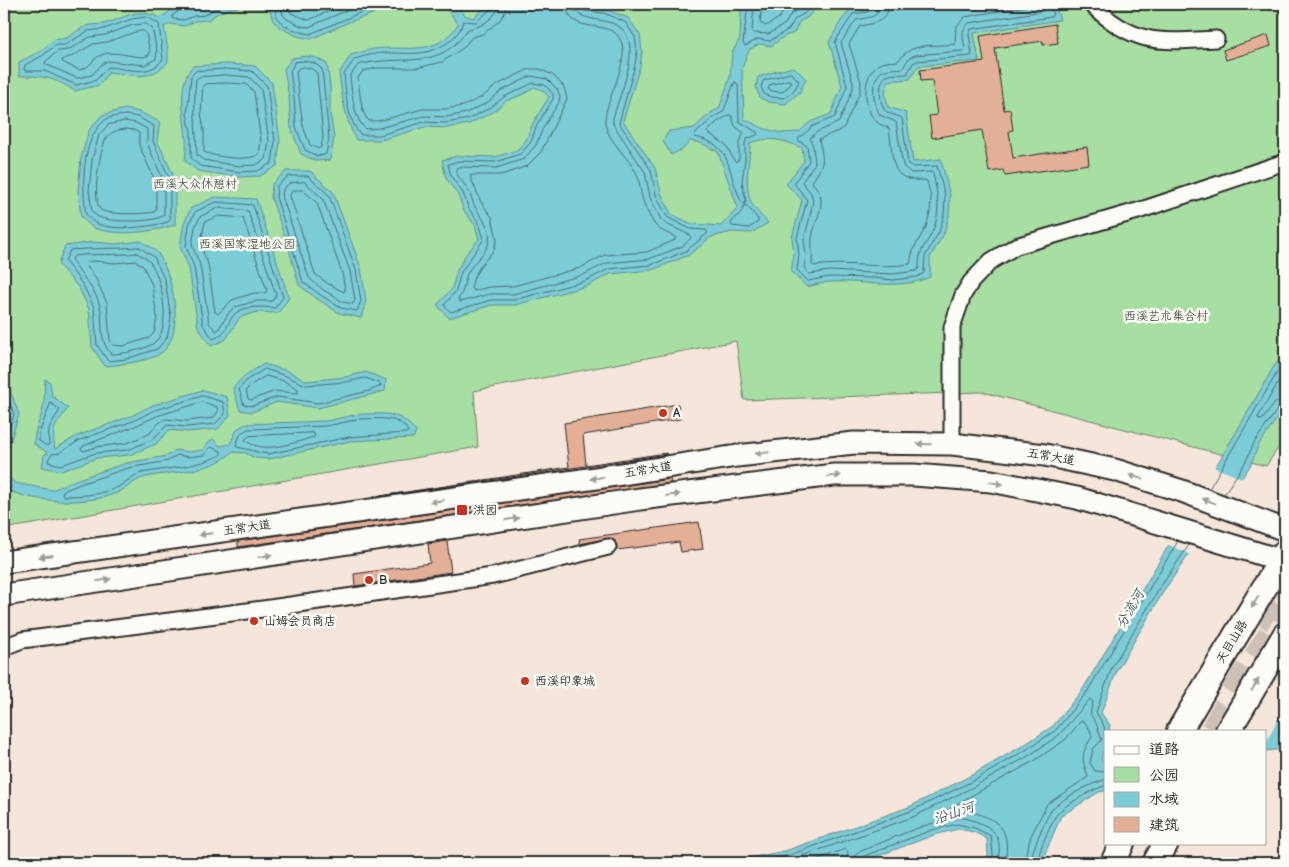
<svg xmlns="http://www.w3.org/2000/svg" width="1289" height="867" viewBox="0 0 1289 867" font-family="'Balsamiq Sans','LXGW WenKai TC',sans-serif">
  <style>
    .green { fill: #a7dea2; stroke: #698466 }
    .water { fill: #7cccd7; stroke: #5c8c92 }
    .pier { fill: #f6e5da }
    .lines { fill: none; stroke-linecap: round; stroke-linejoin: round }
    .shore { stroke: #4b6b70; stroke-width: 1 }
    .building { fill: #e4af97; stroke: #2b2b2b }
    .highway-tunnel { stroke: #cdc0b7; stroke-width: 28; stroke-dasharray: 28 14; stroke-linecap: butt }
    .street-casing { stroke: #2b2b2b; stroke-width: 19 }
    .secondary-casing { stroke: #2b2b2b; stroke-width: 25 }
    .primary-casing { stroke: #2b2b2b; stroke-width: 28 }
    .street { stroke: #fdfcf7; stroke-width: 15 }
    .secondary { stroke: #fdfcf7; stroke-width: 21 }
    .primary { stroke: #fdfcf7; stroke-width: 24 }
    .oneway { fill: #9e9e9b }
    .poi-dot { fill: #c8321e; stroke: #fdfcf7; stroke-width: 2 }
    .labels { text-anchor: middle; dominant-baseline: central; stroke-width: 5; stroke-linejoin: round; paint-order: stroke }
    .park-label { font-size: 12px; fill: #4a5849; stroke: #fdfcf7 }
    .poi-label { font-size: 12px; fill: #2b2b2b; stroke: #fdfcf7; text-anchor: start }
    .street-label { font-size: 12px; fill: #2b2b2b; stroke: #fdfcf7 }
    .water-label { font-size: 14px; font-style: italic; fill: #435b5f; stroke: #fdfcf7 }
  </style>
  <rect width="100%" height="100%" fill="#f6e5da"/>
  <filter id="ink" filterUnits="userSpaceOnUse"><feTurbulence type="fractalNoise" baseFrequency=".02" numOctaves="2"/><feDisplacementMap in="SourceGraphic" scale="10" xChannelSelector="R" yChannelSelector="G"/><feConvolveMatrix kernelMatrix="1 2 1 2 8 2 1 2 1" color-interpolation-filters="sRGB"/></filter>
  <g filter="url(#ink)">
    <path class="green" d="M4,4H1285V438L1266,466L983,392L744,400L736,341L474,391L478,447L4,529Z"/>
    <g class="water">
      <path d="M180,4H436L410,7L388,5L372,14L349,22L311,39L297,36L281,28L273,21L270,10L260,5H246L228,9L216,14L208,20L195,21L185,26L170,24L164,27L168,50V62C150,82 133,75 109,72L99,85L75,91C53,77 44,76 19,76V62L39,52L55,39C70,41 74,30 87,26C92,24 98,25 103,24C127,18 135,6 160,18Z"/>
      <path d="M440,4H459L464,15L473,18L490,4H572L605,9L628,18L640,35L642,51L640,66L623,121L655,168L661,193L671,214L692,224L721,226L738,208L718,152L701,143L690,141L683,149L671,155L663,141L669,131L694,128L712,112L719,109L730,77L732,53L740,38L741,10L744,4H819L808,17L799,22L794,33L785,36L771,46L759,44L749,50L742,68L744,119L765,129L782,133L799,132L810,122L831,114L842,86L829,42L841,21L851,9L904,4H1055L1060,20L974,33L979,61L918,66L910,79L888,81L885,93L888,107L906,113L913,162L941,159L950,196L949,216L944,234L930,257V277C898,291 864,280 830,282C822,283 814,285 807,287L791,272L794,255L792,238L802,200L786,184L804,161L802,148C783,140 769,136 750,143C750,163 743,185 752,204C755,210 763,217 768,223L751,233L732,232L711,237L689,255L652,270L610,274L587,286L515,305H491L449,318L437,305L452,289L457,270L466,254L479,239L475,225L464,211L458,195L446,178L442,160L458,156L495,157L517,150L526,140L533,123L549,97L542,90L534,87L524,94L506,101L493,112L469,124L447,128L425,127L381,140H356C345,118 342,97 339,73L351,55C359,53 367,50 374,49C407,45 436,58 458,24L450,13Z"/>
      <path d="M306,56L316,58L327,64L330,86V113L334,138L330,160L316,161L301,154L291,128L289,97L284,69L292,58Z"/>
      <path d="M226,64L255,66L272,83L280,141L277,166L260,176L239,177L198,171L185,161C186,151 187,140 185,130C183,110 178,82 193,66Z"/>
      <path d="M794,67L806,79L800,92L785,104L769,102L760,98L756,87L758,77L777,71Z"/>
      <path d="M125,109L139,112L160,122L157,140L175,179V225C151,232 122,236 97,229C91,228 86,221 81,217L78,191L81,158L89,130L102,115Z"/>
      <path d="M286,171H310L333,192L361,268L366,301L361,318L339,313L316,298L299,285L289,249L271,197L272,184Z"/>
      <path d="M215,197L256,199L289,298L278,313L257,312L240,317L226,339L211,346L198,327L189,268L180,247L184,223L191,208Z"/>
      <path d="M141,241C146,245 156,249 159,255C173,278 186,334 161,353C151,361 118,365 105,366L92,347L89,309L79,288L58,264L65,246L94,242L115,244Z"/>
      <path d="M1285,352V407L1258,446L1250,466L1165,589L1117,670L1101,713L1110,725L1109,731H1105V744L1101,761H1105V791L1099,792L1061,816L1041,863H985L988,855L987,839L974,832L958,829L934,835L859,863H723L785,851L909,807L972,775L1024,745L1053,726L1083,689L1234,436L1273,368Z"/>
      <path d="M4,363L7,365L11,393L19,414L10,442L4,444Z"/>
      <path d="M264,364L288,371L307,381L345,377L366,372L386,380L385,391L318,408L277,402L252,412L240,410L233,388L244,376Z"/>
      <path d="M45,379L50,382L52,396L68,408C56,426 51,426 55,449L77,436L131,416L153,405L203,390L227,397L230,415L218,429L188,432L169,430L156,444L129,455L97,458L61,471L42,467L44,455L48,453L34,444C34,429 40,423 43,408C45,399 44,388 45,379Z"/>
      <path d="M359,414C383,414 400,410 416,432L413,438L350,441L269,459L255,458L246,453L232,452C212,473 169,471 142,478C134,481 127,488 119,492C87,506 36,503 4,489V474L15,483L52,490L78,479L127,463L167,456L176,450L189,452L203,450L206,444L213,439L220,446L230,444L237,429L246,424L326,421Z"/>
      <path d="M1285,717V749L1265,751V731L1267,725Z"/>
    </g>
    <g class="pier">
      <path d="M1213,467L1244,479L1191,555L1167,544Z"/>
      <path d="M1279,717L1265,746V731H1238L1240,728L1267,722Z"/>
    </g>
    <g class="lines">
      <g class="shore">
        <path d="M182,4L181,9L172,16L173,19L184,20L194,16L205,15L214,9L228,4"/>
        <path d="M269,4L274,7C276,11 276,16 278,19C285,28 300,32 310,34L381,4"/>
        <path d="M280,4L283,15L287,19L301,26L309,27L345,11L368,4"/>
        <path d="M288,4L291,13L309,20L344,4"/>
        <path d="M493,4L491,9L476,22L463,21C461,31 455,37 447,43C422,60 402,50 374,54C368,55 361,57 355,59L344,74C346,93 347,121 361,135H380L424,122L447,123L468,119L490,108L504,97L533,83L545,85L553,94V99L537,125L531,142L520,154L496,162L459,161L448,164L451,176L463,193L469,209L479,223L484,239L461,272L456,291L445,304V307L451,312L491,300H514L585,281L609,269L651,265L686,251L708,233L706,230L690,229L667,217L656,195L651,170L619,123L635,65L637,51L635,37L625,22L604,13L585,11L581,8L580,4"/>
        <path d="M499,4C498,17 480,28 468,29C438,74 401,53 358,65L350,76C352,93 353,116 365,129L379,128L424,116L447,117L466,113L487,103L501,91L531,76L547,79L557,89L560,96L559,102L543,128L536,145L524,159L496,168L459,167L456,169C456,177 464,182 467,189C471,194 472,201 475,207C481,217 492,228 489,242C487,252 472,263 467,274C464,283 464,292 458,299L460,302L490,294H513L583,275L607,263L649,259L683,246L691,238L690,235L666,224L661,220L650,197L645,172L613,124V118C619,98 631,70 630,50C629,6 575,31 574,4"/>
        <path d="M507,4L505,12L500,20L483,34L472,37L463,48L442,62L417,68H377L363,71L358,78C360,91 360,112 369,121H378L423,109H446L463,106L482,97L497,85L529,69H539L553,75L564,87L567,99L541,152L527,166L501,175H472L470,176L481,202L492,217L497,239L494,250L481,265L474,277L471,288L474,291L489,287L513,286L580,268L605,255L647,252L675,240V237C668,233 660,231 655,225C650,217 644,206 642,197C640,190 640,181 637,174C630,159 603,136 605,119C607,97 630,61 621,41C611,16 568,38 566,4"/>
        <path d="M748,4L743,43L745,46L758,39L770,41L789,29L795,19L805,13L813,4"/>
        <path d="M754,4L752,32L754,33L769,34L785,24L791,14L806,4"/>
        <path d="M762,4L760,23L766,26L779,18L785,9L793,4"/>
        <path d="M875,4C874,14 861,12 853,14L835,42L847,86L835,117L813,126L798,139L799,141L807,146L809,161L794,183L807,200L797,238L799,255L797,270L808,281L829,277L875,278L893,280L917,277L924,273L925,256L939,232L944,215L945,196L937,166L913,167L908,164L902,118C897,115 891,115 887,112C879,107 877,80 887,76C892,73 901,75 907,74L913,63L917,61L971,56L972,54L969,34L971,29L1051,17L1053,14L1051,4"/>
        <path d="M881,4C880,19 867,17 856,20L841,43L853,82V89L839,122L817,132L810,138L813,146L815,163L802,182L811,193L813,200L809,221L804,239L806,255L804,268L810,274L829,271L893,274L916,271L919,268C919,246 927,246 934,228C941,209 937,192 933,173L931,172L911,173L903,166L896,122L880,115C873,104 869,78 883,71C889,68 897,69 903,68L909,58L915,55L963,51L965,48C963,38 960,30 969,23L1043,11L1045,9V4"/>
        <path d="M889,4C888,22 875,23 860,26L849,44L861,82L860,92L844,127L838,131L819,139C824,163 825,162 812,182C814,185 817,188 819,192C826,207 813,224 812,239C811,248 813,255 812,264L814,266C846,261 878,269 910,264L913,250L926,227L930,213L931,198L927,181L925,180C887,183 894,157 889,128C885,126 879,125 876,121C863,109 862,78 876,66C882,61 891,62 898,61C912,41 933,47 955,44L956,27L965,17L1037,4"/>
        <path d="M147,17L159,24L163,59C150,78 127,68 108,67L96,80L76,85L45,71H26L24,70L25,65L42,56L56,45H65L88,31L104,29L132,19Z"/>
        <path d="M146,24L152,28L157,51L156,59L144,65L107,61L101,65L92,75L77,78L45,64L46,61L58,51L68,50L90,37L105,35L133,25Z"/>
        <path d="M143,31L146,33L150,52L149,55L144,57C131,57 113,50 101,55C90,60 93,67 79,70L62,62L63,59L73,56L93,44L107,42L135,32Z"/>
        <path d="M305,61L314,63L322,69L329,138L326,154L324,155L317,156L305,150L296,127L294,97L290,71L295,62Z"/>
        <path d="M305,67L312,69L317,73L323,138L321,147L319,149L310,145L303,126L296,72L299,68Z"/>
        <path d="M226,69L252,71L267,86L275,141L272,163L258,171L239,172L200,166L191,158V131L187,114L191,76L196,71Z"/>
        <path d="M791,73L799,81L795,89L785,98L771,97L764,94L761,87L763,81Z"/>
        <path d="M226,75L249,77L261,89L269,141L266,159L256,165L239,166L203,160L197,155C196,129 193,105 196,79L199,77Z"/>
        <path d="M789,80L792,82L790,85L782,92L772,91L768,89L770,85Z"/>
        <path d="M735,82L738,84L739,121L758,133L757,135L747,139L745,143V160L742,181L746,202L744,204C740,201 739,196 737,191C726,164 731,145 695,137L694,135L714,117L723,112Z"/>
        <path d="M226,83L246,84L254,92L261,141L259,154C249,162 215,157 204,152V130L201,113L203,86L205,84Z"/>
        <path d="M126,115L138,117L154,126L153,141L170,180V220L168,222C151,227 115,231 98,224C93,223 89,217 86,214C82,188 81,140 104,121C109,116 119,116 126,115Z"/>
        <path d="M730,115L732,116L735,126L744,133L739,142V159L736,162L734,160L726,145L707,132L717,122Z"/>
        <path d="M125,121L136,123L147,129V143L164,182V215C155,223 113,222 101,218C97,217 94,214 92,211L89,191L92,160L99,135L108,125Z"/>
        <path d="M126,129L134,130L139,133V145L156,183V209L154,212C145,214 108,215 101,210C91,201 100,149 106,139C111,131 118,130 126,129Z"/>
        <path d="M289,176H308L329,195L356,270L361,301L357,311L341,308L319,294L303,282L276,197L277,186Z"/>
        <path d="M305,182L323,199L350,271L355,300L353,304L343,302L322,289L309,278L282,196L283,189L290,183Z"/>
        <path d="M293,190H303L317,203L342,273L345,290L344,292L327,283L315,274L290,196Z"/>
        <path d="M216,202L253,205L283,297L275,308C263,307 246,305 236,313C226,322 229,333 213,339L203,325L194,267L186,246L189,225L195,212Z"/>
        <path d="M745,205L747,206L758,219V222L749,228L732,226L731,223L742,211Z"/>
        <path d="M218,208L248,211L276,295L272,301H256L235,307L230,311L218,330L216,331L209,323L200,265L192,245L195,227L200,217Z"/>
        <path d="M219,216L243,218L267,291L265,293H254L232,300L218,314L215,312L208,264L200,245L205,222Z"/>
        <path d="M139,247L154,257L165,281L171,317L167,338L157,349L126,359L108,361L97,345L94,307L83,285L65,261L70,250C93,248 116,249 139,247Z"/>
        <path d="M137,253C141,255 147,258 150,262C162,278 172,328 155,342C147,350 122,354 111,354C98,340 104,323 100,306C95,287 79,275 72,260L74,256C95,253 116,256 137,253Z"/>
        <path d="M94,261L115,263L136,261L143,266L152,285L157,317L154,333L149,338L123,346L113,345L110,340L107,303L96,279L86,265L87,262Z"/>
        <path d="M265,369L286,376L306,385L346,382L365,378L380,383L381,386L369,391L318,403L277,397L252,406L244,405L239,389L247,380Z"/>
        <path d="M1285,371L1258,417L1259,420H1262L1276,402L1285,399"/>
        <path d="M266,376L284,381L298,389L299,392L296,393L275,391L251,400L248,399L246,390L251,385Z"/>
        <path d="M4,377L6,394L14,414L6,437L4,439"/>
        <path d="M203,396L223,402L225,414L215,424L188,427L167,425L153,439L128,450L96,453L61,465L48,462L49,458L52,454L59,453L80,440L133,421L155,410Z"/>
        <path d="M203,402L217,407L218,412L213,418L187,421L166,419L160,422L149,434L127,443L96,447L84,451L81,449L83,446L135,426L157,416Z"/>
        <path d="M51,403L60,410C51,425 47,425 49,444L47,446L39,441V434Z"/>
        <path d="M360,419C374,419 402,415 408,432L406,433L349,437L268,454C257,453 249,449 237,447L236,445L241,433L248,429L326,426Z"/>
        <path d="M313,433L315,435L314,437C293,443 263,455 245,440L249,436Z"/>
        <path d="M211,447L221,451V455C197,467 168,468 141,473C133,475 126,483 118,487C101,495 82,496 64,496L62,494L63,491L80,484L128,468L168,461L177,455L189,457L204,455Z"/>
        <path d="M1209,489L1278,371L1285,361"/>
        <path d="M1224,494L1245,463L1254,443L1279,407L1285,405"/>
        <path d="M1105,733L1104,726L1096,712L1112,667L1161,586L1189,545"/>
        <path d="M749,863L787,856L911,811L975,780L1026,750L1056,730L1087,692L1178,541"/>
        <path d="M782,863L913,817L977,785L1030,755L1059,735L1090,699L1093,702C1087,720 1094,714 1098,729C1099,733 1100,736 1102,740L1093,749L1090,763L1095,771L1105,772"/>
        <path d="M807,863L846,849L848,852L846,863"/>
        <path d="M854,863L855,855L861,851C889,840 928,821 957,818C967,817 978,822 986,826C1001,834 1001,849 997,863"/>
        <path d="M860,863V859L864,856L932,830L957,824L975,828L991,836L993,855L991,863"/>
        <path d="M1005,863C1007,854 1008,837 1002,829C994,816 967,809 952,811L951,807L1034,761L1065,740L1081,721H1084L1090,730L1092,737C1080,755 1082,758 1088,777L1047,804L1031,836L1023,863"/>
        <path d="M1030,863C1031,853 1046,816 1053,808C1060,800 1095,781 1105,780"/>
        <path d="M1037,863C1038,854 1051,820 1058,813C1063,806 1097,787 1105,786"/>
      </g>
    </g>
    <g class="building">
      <path d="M1055,24L1058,43L1043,45V41L995,48L1004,110L1010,109L1013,130L1009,131L1013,158L1087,147L1089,164L1005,176L1003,170L989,172L982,130L932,138L929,116L937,115L932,80L921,81L920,70L984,62L980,36Z"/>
      <path d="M1268,35L1271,46L1226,60L1223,50Z"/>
      <path d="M678,404L680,419L583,435L586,465L666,453L667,454L374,497L569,467L564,423Z"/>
      <path d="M670,479L671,483L238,547V541Z"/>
      <path d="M699,522L703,549L681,552L679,542L617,550L615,541L610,538L580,544L579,539Z"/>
      <path d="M447,541L451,572L355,586L354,574L430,563L428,544Z"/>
    </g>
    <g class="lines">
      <g class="highway-tunnel">
        <path d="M1255,622L1285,578"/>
        <path d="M1214,731L1237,689L1285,615"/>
      </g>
      <defs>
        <g id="street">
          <path d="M1091,4C1134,46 1159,42 1216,39"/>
          <path d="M952,444V327L963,295L971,282L991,261L1016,246L1141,210L1285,162"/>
          <path d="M4,647L22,640L263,609L493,576L608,547"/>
        </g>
        <g id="secondary">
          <path d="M4,562L596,478L737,456L854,443L952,444L1045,455L1115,470L1182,491L1285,530"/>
          <path d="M4,595L640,499L834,475H914L991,481L1077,498L1280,560L1285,561"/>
        </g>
        <g id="primary">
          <path d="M1179,731L1285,553"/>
          <path d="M1228,731L1285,635"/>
          <path d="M1113,863L1122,843"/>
          <path d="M1155,863L1166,843"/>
        </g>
      </defs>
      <use href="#street" class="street-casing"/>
      <use href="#secondary" class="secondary-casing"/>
      <use href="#primary" class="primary-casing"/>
      <use href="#street" class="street"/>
      <use href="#secondary" class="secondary"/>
      <use href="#primary" class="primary"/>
    </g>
    <defs><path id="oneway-solid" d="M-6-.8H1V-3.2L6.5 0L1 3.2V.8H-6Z" transform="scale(1.25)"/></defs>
    <g class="oneway">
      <use href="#oneway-solid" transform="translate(924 444) rotate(-179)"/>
      <use href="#oneway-solid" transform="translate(762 453) rotate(174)"/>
      <use href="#oneway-solid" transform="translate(834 476) rotate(-4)"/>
      <use href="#oneway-solid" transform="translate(1136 477) rotate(-163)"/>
      <use href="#oneway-solid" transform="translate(597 478) rotate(171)"/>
      <use href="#oneway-solid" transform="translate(996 483) rotate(10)"/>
      <use href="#oneway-solid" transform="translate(673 495) rotate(-7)"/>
      <use href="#oneway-solid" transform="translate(437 501) rotate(172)"/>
      <use href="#oneway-solid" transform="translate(1209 501) rotate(-159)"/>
      <use href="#oneway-solid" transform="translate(512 519) rotate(-9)"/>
      <use href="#oneway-solid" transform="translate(206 534) rotate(172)"/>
      <use href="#oneway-solid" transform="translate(46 556) rotate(172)"/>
      <use href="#oneway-solid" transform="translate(265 556) rotate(-9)"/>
      <use href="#oneway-solid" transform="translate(104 580) rotate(-9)"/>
      <use href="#oneway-solid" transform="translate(1255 602) rotate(121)"/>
      <use href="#oneway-solid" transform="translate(1255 685) rotate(-59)"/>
    </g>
  </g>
  <g class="poi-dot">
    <circle cx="663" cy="413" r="5"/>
    <rect x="456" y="504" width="12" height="12" rx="2.5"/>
    <circle cx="369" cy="580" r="5"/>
    <circle cx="254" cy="621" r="5"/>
    <circle cx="525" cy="681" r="5"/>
  </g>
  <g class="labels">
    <g class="park-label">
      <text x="195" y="184">西溪大众休憩村</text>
      <text x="247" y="244">西溪国家湿地公园</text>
      <text x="1166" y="316">西溪艺术集合村</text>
    </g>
    <g class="poi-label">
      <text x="673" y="413">A</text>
      <text x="473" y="510">洪园</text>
      <text x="379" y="580">B</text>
      <text x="264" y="621">山姆会员商店</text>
      <text x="535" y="681">西溪印象城</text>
    </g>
    <g class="street-label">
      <text transform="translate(1051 457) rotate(10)">五常大道</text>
      <text transform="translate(648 470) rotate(-9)">五常大道</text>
      <text transform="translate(247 528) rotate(-8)">五常大道</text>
      <text transform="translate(1232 642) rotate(-59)">天目山路</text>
    </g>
    <g class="water-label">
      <text transform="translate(1130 609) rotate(-60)">分流河</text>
      <text transform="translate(954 813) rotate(-19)">沿山河</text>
    </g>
  </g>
  <rect width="1289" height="867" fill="none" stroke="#fdfcf7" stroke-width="20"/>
  <rect x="10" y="10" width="1269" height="847" fill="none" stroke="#2b2b2b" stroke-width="2" filter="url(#ink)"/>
  <rect x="1104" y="730" width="162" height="115" fill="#fdfcf7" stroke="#a9a8a5"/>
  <rect x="1114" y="746" width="25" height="8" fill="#fdfcf7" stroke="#a9a8a5"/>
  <text x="1149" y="754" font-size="15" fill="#2b2b2b">道路</text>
  <rect x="1114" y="767" width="25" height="15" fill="#a7dea2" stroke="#a9a8a5"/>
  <text x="1149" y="780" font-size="15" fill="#2b2b2b">公园</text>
  <rect x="1114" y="792" width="25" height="15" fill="#7cccd7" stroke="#a9a8a5"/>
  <text x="1149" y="804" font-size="15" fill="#2b2b2b">水域</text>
  <rect x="1114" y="817" width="25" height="15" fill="#e4af97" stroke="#a9a8a5"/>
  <text x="1149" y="830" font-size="15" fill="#2b2b2b">建筑</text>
</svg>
